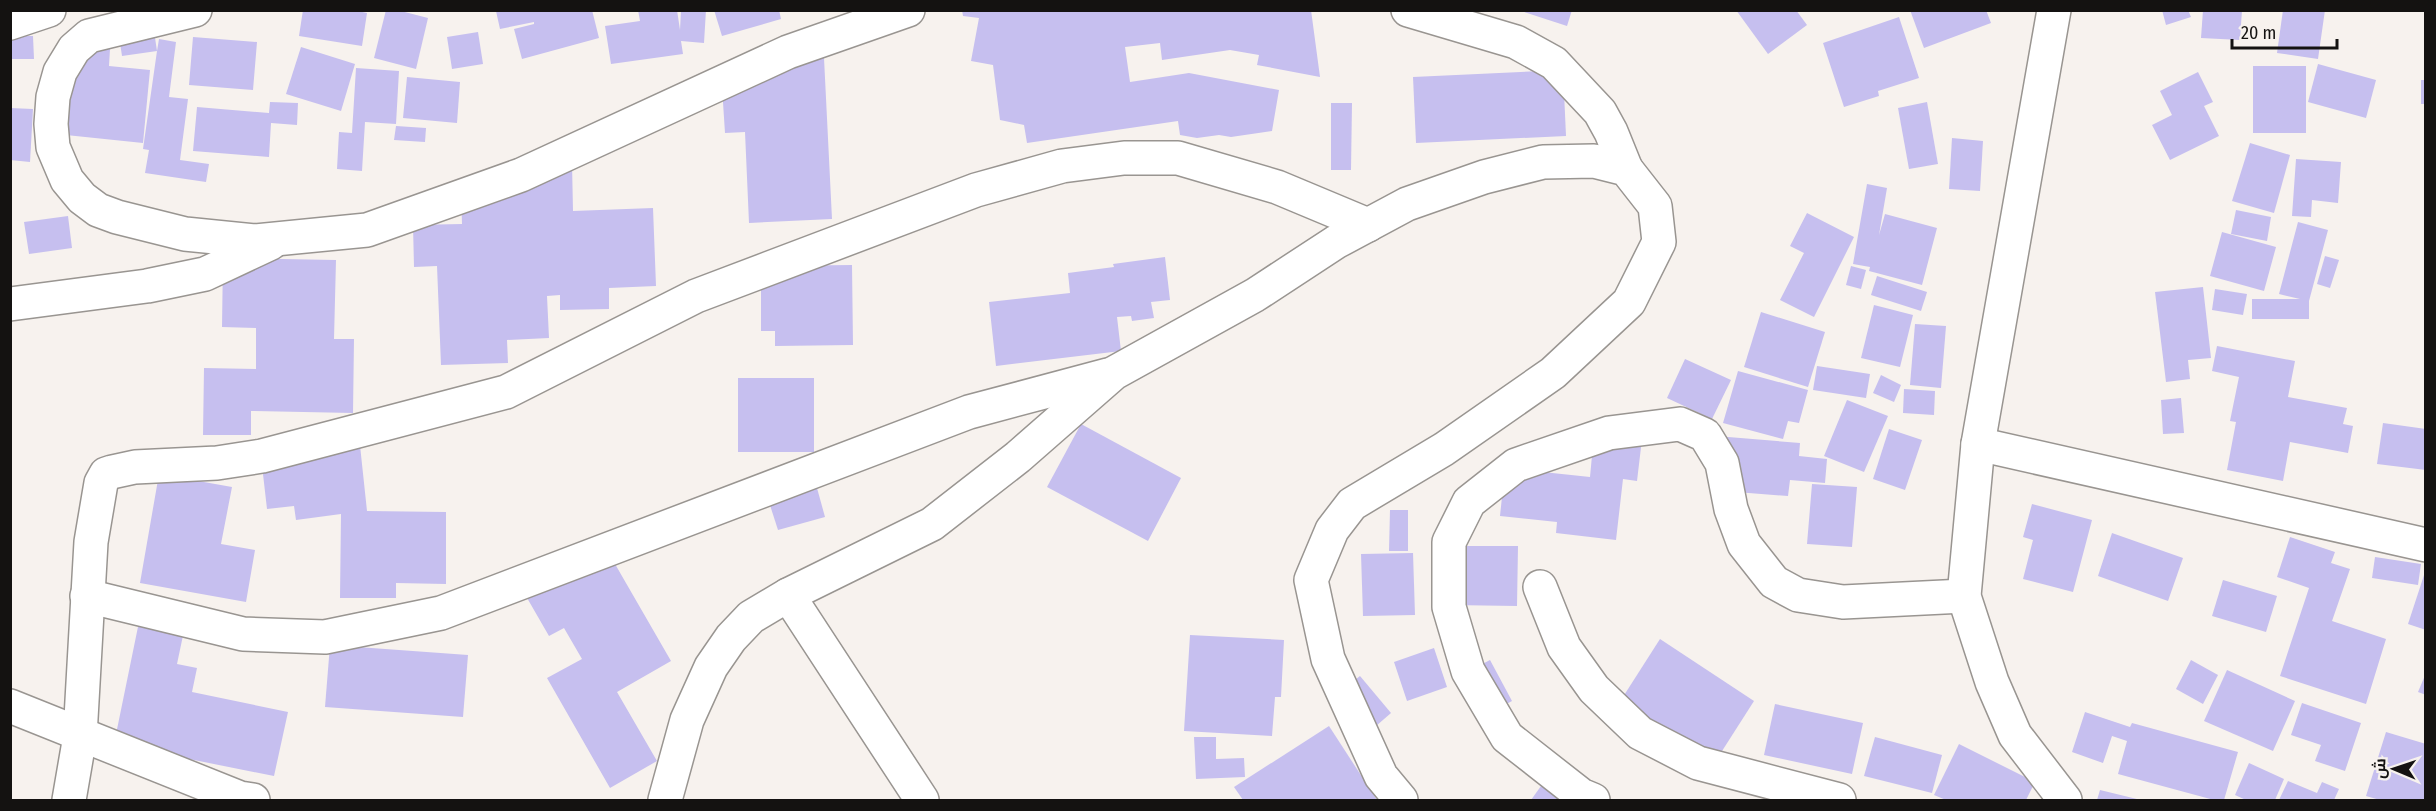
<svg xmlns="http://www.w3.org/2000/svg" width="2436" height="811" viewBox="0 0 2436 811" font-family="'Fira Sans Condensed',Cairo,sans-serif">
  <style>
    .building { fill: #c6bfef }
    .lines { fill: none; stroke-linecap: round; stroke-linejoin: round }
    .minor-casing { stroke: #999591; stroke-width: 36 }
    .major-casing { stroke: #999591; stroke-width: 36 }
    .minor { stroke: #fff; stroke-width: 33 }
    .major { stroke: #fff; stroke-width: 33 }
  </style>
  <rect width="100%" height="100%" fill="#f7f2ee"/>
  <g class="building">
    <path d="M303,10H353L367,13L362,46L299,36Z"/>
    <path d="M386,10H397L428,18L416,69L374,58Z"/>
    <path d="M592,10L599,38L522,59L514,29L534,24V22L500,29L496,11Z"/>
    <path d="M638,10H677L680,30L681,10H706L704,43L681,41L683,54L611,64L605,26L640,21Z"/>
    <path d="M714,10H779L781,19L722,36Z"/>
    <path d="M962,10H1311L1320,77L1257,65L1259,55L1230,50L1162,60L1160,43L1125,47L1130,82L1189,73L1279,90L1272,131L1231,137L1219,135L1197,138L1180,135L1178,121L1027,143L1024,125L1000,120L993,65L971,61L979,18L963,16Z"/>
    <path d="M1518,10H1572L1567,26Z"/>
    <path d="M1736,10H1796L1807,25L1768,54Z"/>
    <path d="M1910,10H1986L1991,23L1924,48Z"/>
    <path d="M2162,10H2188L2191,17L2166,25Z"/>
    <path d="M2203,10H2242L2240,40L2201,38Z"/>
    <path d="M2283,10H2325L2318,59L2277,53Z"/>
    <path d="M1899,17L1919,78L1878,91L1879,96L1844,107L1823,43Z"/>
    <path d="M154,31L157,51L159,39L176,42L169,97L188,99L180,160L209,164L206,182L145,173L149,150L143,149L157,51L122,56L119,36Z"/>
    <path d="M478,32L483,64L452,69L447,37Z"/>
    <path d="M10,36H33L34,59H10Z"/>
    <path d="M193,37L257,42L253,90L189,85Z"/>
    <path d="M61,44L110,49L109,66L150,70L143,143L66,135Z"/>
    <path d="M301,47L355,64L341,111L286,94Z"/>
    <path d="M824,58L832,219L749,223L745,132L725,133L721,72L782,60Z"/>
    <path d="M2318,64L2376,80L2366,118L2308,102Z"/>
    <rect x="2253" y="66" width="53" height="67"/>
    <path d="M356,68L399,71L396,124L365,122L362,171L337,169L339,132L352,133Z"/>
    <path d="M1563,70L1566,136L1416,143L1413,77Z"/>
    <path d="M2198,72L2213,102L2204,106L2219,136L2170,160L2152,125L2172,115L2160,91Z"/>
    <path d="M407,77L460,82L457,123L403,118Z"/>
    <rect x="2421" y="80" width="5" height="24"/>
    <path d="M270,102L298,103L297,125L271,123L269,157L193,151L197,107L269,113Z"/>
    <path d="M1927,102L1938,164L1909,169L1898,108Z"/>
    <path d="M1331,103H1352L1351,170H1331Z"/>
    <path d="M10,108L33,109L30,162L10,160Z"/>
    <path d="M396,126L426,128L425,142L394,140Z"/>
    <path d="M1952,138L1983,141L1980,191L1949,189Z"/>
    <path d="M2250,143L2290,155L2274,213L2232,201Z"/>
    <path d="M2296,159L2341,162L2338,203L2312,200L2311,217L2292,216Z"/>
    <path d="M572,163L573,211L653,208L656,286L609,288V309L560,310V295L547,296L549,338L507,340L508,363L441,365L437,266L414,267L413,225L462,224L461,191Z"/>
    <path d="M1867,184L1887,188L1879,235L1885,214L1937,228L1922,285L1869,271L1870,267L1853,264Z"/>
    <path d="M2236,210L2271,217L2267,241L2231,234Z"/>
    <path d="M1807,213L1854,237L1814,317L1780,300L1804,253L1790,246Z"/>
    <path d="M68,216L72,248L29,254L24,222Z"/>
    <path d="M2298,222L2328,230L2309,301V319H2252V299H2300L2279,294Z"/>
    <path d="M2222,232L2276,247L2264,291L2210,276Z"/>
    <path d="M2325,256L2339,260L2330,288L2317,284Z"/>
    <path d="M1165,257L1170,300L1151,302L1154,318L1132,321L1131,316L1117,317L1121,351L996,366L989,302L1070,293L1068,273L1114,267L1113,264Z"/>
    <path d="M223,258L336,260L334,339H354L353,413L251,411V435H203L204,368L256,369V328L222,327Z"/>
    <path d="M852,265L853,345L775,346V331H761V266Z"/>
    <path d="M1851,266L1866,270L1861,289L1846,285Z"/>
    <path d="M1877,276L1927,292L1921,311L1871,295Z"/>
    <path d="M2203,287L2211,358L2188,360L2190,379L2166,382L2155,292Z"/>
    <path d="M2215,289L2247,294L2243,315L2212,310Z"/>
    <path d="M1874,305L1913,315L1900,367L1861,358Z"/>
    <path d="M1761,312L1825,332L1808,387L1744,367Z"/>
    <path d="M1915,324L1946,326L1941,388L1910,385Z"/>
    <path d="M2217,346L2295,361L2288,397L2347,408L2343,424L2353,426L2348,453L2290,442L2283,481L2227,470L2236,422L2230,421L2239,377L2212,371Z"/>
    <path d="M1685,359L1731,380L1712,419L1667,398Z"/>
    <path d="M1817,366L1870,374L1866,398L1813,390Z"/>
    <path d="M1738,371L1808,390L1799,423L1788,421L1783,439L1723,423Z"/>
    <path d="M1881,375L1901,385L1894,402L1873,393Z"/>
    <rect x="738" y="378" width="76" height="74"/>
    <path d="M1904,389L1935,391L1934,415L1903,413Z"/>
    <path d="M2181,398L2184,433L2163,434L2161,400Z"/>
    <path d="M1847,400L1888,416L1864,472L1824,456Z"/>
    <path d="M2383,423L2426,429V470L2377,464Z"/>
    <path d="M1081,424L1181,478L1148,541L1047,487Z"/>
    <path d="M1889,429L1922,440L1905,490L1873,479Z"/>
    <path d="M1594,434L1642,439L1637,481L1623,479L1616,540L1556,533L1557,522L1500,516L1505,468L1590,477Z"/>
    <path d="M359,436L367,511L446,512V584L396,583V598H340L341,514L296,520L294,506L267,509L260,448Z"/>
    <path d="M1716,436L1800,443L1799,456L1827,459L1825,483L1790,480L1788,496L1711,490Z"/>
    <path d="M159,474L232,487L221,544L255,550L246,602L140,583Z"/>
    <path d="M1812,484L1857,487L1852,547L1807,544Z"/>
    <path d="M817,488L825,517L778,530L769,502Z"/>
    <path d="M2032,504L2092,520L2073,592L2023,579L2033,540L2023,537Z"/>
    <path d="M1390,510H1408V551H1389Z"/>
    <path d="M2112,533L2183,558L2168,601L2098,576Z"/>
    <path d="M2290,537L2335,552L2331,563L2350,569L2332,621L2386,639L2366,704L2280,676L2309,588L2277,577Z"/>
    <path d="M600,538L671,661L617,692L657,761L610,788L547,678L582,659L564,628L549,636L519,584Z"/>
    <path d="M1466,546H1518L1517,606L1451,605V567L1466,568Z"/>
    <path d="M1413,553L1415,615L1363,616L1361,554Z"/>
    <path d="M2375,557L2421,564L2418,585L2372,578Z"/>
    <path d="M2426,569V630L2408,624Z"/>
    <path d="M2223,580L2277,596L2266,632L2212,616Z"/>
    <path d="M140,617L185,626L177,664L197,668L192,692L288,712L274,776L114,744Z"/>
    <path d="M1190,635L1284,640L1281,697H1275L1272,736L1184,731Z"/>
    <path d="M1660,639L1754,701L1715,762L1621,700Z"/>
    <path d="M330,645L468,655L463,717L325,707Z"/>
    <path d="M1434,648L1447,687L1407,701L1394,662Z"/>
    <path d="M1490,660L1512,701L1488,714L1467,672Z"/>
    <path d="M2191,660L2218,675L2203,704L2176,689Z"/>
    <path d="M2227,670L2295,701L2273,751L2204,721Z"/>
    <path d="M2426,673V695L2418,692Z"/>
    <path d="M1360,676L1391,713L1376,726L1345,688Z"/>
    <path d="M2302,703L2361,723L2345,771L2315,761L2321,745L2291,735Z"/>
    <path d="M1775,704L1863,723L1852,774L1764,755Z"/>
    <path d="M2085,712L2130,727L2132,723L2238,752L2224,800H2214L2118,774L2127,741L2112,736L2103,763L2072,752Z"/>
    <path d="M1329,726L1377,800H1243L1234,787Z"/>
    <path d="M2386,732L2426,744V800H2380L2366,796Z"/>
    <path d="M1194,737H1216V759L1244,758L1245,777L1196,779Z"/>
    <path d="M1875,737L1942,755L1932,793L1864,776Z"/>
    <path d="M1959,744L2035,782L2026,800H1946L1934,795Z"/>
    <path d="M2249,763L2284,779L2275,800H2246L2235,795Z"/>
    <path d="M2288,781L2317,793L2322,782L2339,789L2334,800H2279Z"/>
    <path d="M1541,786L1562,800H1531Z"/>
    <path d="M2100,790L2141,800H2097Z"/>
  </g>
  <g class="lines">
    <defs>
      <g id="minor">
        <path d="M195,10L89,36L74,49L60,72L53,97L51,124L53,147L67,180L82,198L98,210L117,217L185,234L255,241L367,230L521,175L788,52L908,10"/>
        <path d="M1408,10L1516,42L1554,63L1600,112L1611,132L1626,169"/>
        <path d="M10,23L49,10"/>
        <path d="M10,304L147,286L205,274L271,243"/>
        <path d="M1978,444L2426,545"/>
        <path d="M1540,587L1564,647L1594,689L1640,733L1698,763L1839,800"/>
        <path d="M788,595L922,800"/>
        <path d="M87,596L243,634L325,637L441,613L969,412L1108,375"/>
        <path d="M10,706L240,798L253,800"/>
        <path d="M69,800L80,736L91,542L101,483L106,474L112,472L135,467L217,463L262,456L506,392L696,296L976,190L1062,166L1124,158H1178L1277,187L1368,225"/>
        <path d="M665,800L687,720L711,667L731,638L751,617L788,595L932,524L1018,457L1114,373L1255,295L1336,242L1407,204L1484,177L1543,162L1594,161L1626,169L1655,206L1659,242L1629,302L1553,373L1444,449L1352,504L1332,530L1311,580L1328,659L1381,776L1401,800"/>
        <path d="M1593,800L1581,795L1507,737L1468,671L1449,607V542L1469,502L1516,465L1609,433L1680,424L1705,435L1722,463L1731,509L1744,544L1774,582L1798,595L1843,602L1964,596"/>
      </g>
      <path id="major" d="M2054,10L1978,444L1964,596L1992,682L2015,735L2065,800"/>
    </defs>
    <use href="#minor" class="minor-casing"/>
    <use href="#major" class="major-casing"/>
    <use href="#minor" class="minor"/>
    <use href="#major" class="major"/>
  </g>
  <rect width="2436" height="811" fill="none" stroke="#141211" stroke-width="24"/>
  <g transform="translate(2394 769) rotate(272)" stroke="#f7f2ee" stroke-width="4.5" paint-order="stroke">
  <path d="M0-4.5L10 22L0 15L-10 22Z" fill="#141211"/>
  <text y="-9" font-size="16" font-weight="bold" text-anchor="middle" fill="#141211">ش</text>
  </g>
  <path d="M2232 39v9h105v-9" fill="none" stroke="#141211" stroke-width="3"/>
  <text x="2241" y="39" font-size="18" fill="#141211" stroke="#f7f2ee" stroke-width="4.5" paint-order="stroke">20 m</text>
</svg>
